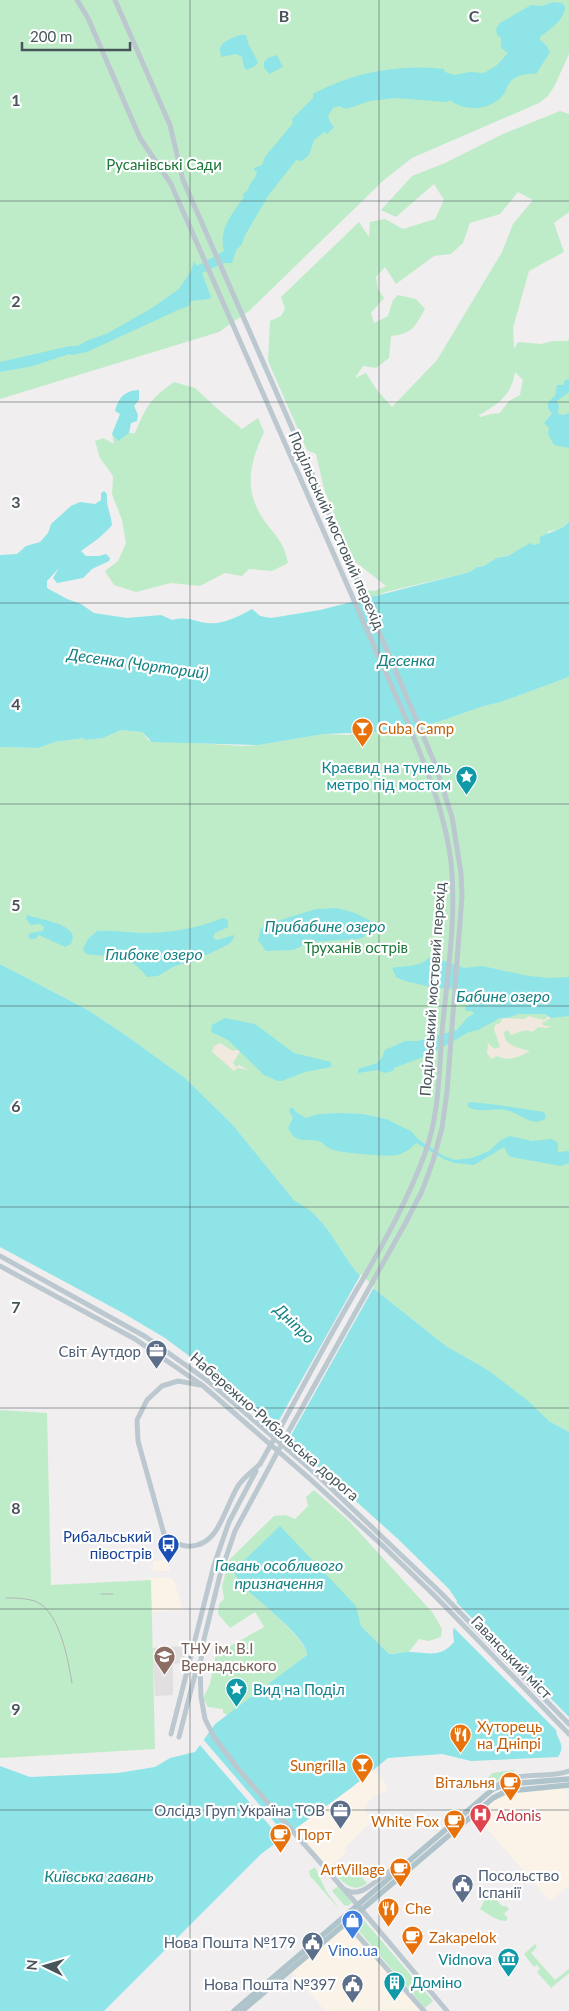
<svg xmlns="http://www.w3.org/2000/svg" width="569" height="2011" viewBox="0 0 569 2011" font-family="Lato,sans-serif">
  <style>
    .commercial { fill: #fbf2e8 }
    .education { fill: #e2dfe0 }
    .green { fill: #bfecc8; fill-rule: evenodd }
    .sand { fill: #f1e8e0 }
    .water { fill: #8ee4e6 }
    .pier { fill: #f1eeef }
    .lines { fill: none; stroke-linecap: round; stroke-linejoin: round }
    .secondary { stroke: #bbc8cf; stroke-width: 5 }
    .primary { stroke: #afc3cb; stroke-width: 5.5 }
    .rail { stroke: #b1b5b8; stroke-width: 1 }
    .secondary-bridge { stroke: #bbc8cf; stroke-width: 5 }
    .grid { fill: none; stroke: #47555a; stroke-width: 1; stroke-opacity: 0.55 }
    .labels { text-anchor: middle; dominant-baseline: central; stroke-width: 4.5; stroke-linejoin: round; paint-order: stroke }
    .park-label { font-size: 15px; fill: #1c7739; stroke: #fff }
    .street-label { font-size: 15px; fill: #47555a; stroke: #fff }
    .food-label { font-size: 15px; fill: #c56008; stroke: #fff; text-anchor: start }
    .culture-label { font-size: 15px; fill: #0d838f; stroke: #fff; text-anchor: end }
    .service-label { font-size: 15px; fill: #4e5e75; stroke: #fff; text-anchor: end }
    .transit-label { font-size: 15px; fill: #164399; stroke: #fff; text-anchor: end }
    .education-label { font-size: 15px; fill: #785e54; stroke: #fff; text-anchor: start }
    .health-label { font-size: 15px; fill: #be3a42; stroke: #fff; text-anchor: start }
    .shop-label { font-size: 15px; fill: #366cbe; stroke: #fff }
    .water-label { font-size: 16px; font-style: italic; fill: #148183; stroke: #fff }
    .grid-label { font-size: 16px; text-anchor: middle; font-weight: bold; fill: #47555a; stroke: #fff; stroke-width: 4.5; stroke-linejoin: round; paint-order: stroke }
  </style>
  <rect width="100%" height="100%" fill="#f1eeef"/>
  <g class="commercial">
    <path d="M168,1560L170,1569L169,1571H153V1561Z"/>
    <path d="M167,1577L174,1580L183,1610L150,1612L148,1578Z"/>
    <path d="M374,1769L384,1782L387,1791L373,1796L372,1799L365,1805L367,1807L364,1810L373,1820L345,1848L347,1852L329,1868L295,1829L351,1788Z"/>
    <path d="M563,1788L567,1792L569,1815V1886L550,1901L475,1815L501,1795Z"/>
    <path d="M347,1928L350,1930L420,2011H325L291,1971L344,1929Z"/>
  </g>
  <path class="education" d="M189,1646L184,1663L173,1664V1695L155,1696L152,1648Z"/>
  <g class="green">
    <path d="M0,0H569V54L555,85L548,96L539,103L412,158L384,180L249,311L219,332L0,399Z"/>
    <path d="M560,111L569,114V212L554,223L564,252L529,271L513,328L514,349L518,342L541,344L553,341H567L569,339V521L560,530L549,531C544,538 539,548 530,544L508,556L496,558L484,566L477,567L470,572L386,592L370,598L365,590L375,591L386,586L353,560L324,489L316,454L307,450L268,361L270,321L281,316L285,309L281,297L359,222L369,237L370,222L385,219L403,229L435,219L444,200L434,184L396,217L381,210L412,176L445,163L503,134ZM518,192L533,200L513,224L502,252L437,360L392,407L377,390L366,373L355,378L363,366L376,368L389,358L391,336C412,334 415,327 425,309L416,299L398,295L393,300L388,316L374,323L371,313L384,298L378,289L376,277L385,267L396,284L434,256L451,254L463,243L470,223L500,214ZM515,372L523,380L520,395L509,401L500,413L491,414L480,417L479,415C498,404 512,395 515,372Z"/>
    <path d="M174,382L195,388L220,411L242,429L258,418L264,432C249,465 243,492 266,523C277,537 285,545 288,563L272,571L249,569L242,576L225,573L200,586L171,583L136,592L114,585L105,571L118,561L126,543L122,520L112,494L113,476L100,458L95,441L103,438L114,444L112,434L118,440L129,433H135C146,406 151,398 174,382Z"/>
    <path d="M569,677V1432L549,1421L488,1370L446,1346L368,1284C347,1265 337,1240 319,1219C312,1211 303,1207 294,1200L232,1124L185,1078L124,1034L88,1010L0,964V747L38,748L55,742L84,738L85,740L103,738L121,730L142,732L148,740L157,742H178L243,746L259,745L324,734L348,735L373,731L382,732L441,721L484,706L501,702Z"/>
    <path d="M0,1410L47,1413L51,1585L151,1580L155,1749L0,1758Z"/>
    <path d="M314,1490L350,1522L433,1613L442,1629L441,1637L429,1641L419,1639L409,1652L389,1654L361,1626L359,1620L240,1583C254,1596 307,1639 307,1655L228,1715L223,1713V1709L208,1707L204,1700V1696L210,1684L216,1654L264,1627L255,1612L230,1628L218,1614L219,1604L224,1599L222,1586L229,1560L274,1516L286,1515L295,1519L308,1506L306,1497Z"/>
    <path d="M514,1770V1774L502,1777L490,1786L487,1785V1779L492,1773Z"/>
    <path d="M315,1867L326,1891L340,1910L310,1876L309,1871Z"/>
    <path d="M340,1870L345,1874L349,1870L353,1874L356,1871L367,1883C354,1894 345,1884 335,1874Z"/>
    <path d="M338,1886L352,1903L348,1906L344,1905L332,1891Z"/>
    <path d="M486,1888L502,1906H506L509,1909L504,1914L508,1918L506,1921C494,1920 489,1914 480,1909L485,1899L482,1893Z"/>
    <path d="M362,1918L433,2001L425,2008L354,1925Z"/>
    <path d="M535,1944L537,1947L531,1953L555,1980L569,1969V1973L551,1988L537,1972L540,1969L537,1965L534,1967L524,1954Z"/>
  </g>
  <g class="sand">
    <path d="M528,1016L544,1020L549,1016L551,1018L542,1023L544,1026H551L546,1028L539,1027L532,1032C525,1028 518,1033 511,1035L508,1030L504,1032C504,1046 519,1048 530,1051C519,1057 509,1062 497,1056L491,1059L487,1053L488,1043L494,1049L500,1047L494,1029L495,1025L500,1023L503,1018L525,1019Z"/>
    <path d="M220,1043L233,1051L239,1049L240,1051L233,1063L236,1067L239,1065L249,1070L238,1068L234,1071L212,1052L214,1046Z"/>
  </g>
  <g class="water">
    <path d="M553,2L562,3L565,7C565,20 549,30 540,37V40L547,46L550,52L536,74C528,73 517,75 511,81C507,85 506,92 503,95C490,111 465,112 450,100L447,102L395,98L370,101L346,109L339,106L333,108L328,116L330,122L334,127L327,134L324,132L314,140L309,155L302,161L296,160L268,196L244,237L242,244L236,250L232,263H224L202,273L211,297L209,299L191,301L189,306L178,310L87,352L72,355L69,354L33,366L0,372V362L70,346H78L86,341L108,333L152,308L179,289L191,271L194,261L197,266L224,251C218,229 233,213 244,197L243,194L248,190C249,182 256,179 257,172L254,170V168L262,165L265,157L293,123L292,119L313,98V94C354,72 399,64 444,69L445,72L454,75L470,72L484,73L496,66L508,53L501,48V38L497,35L496,29L500,23L531,5L542,6Z"/>
    <path d="M240,35H246L248,43L258,62L255,66L247,70L244,67L242,57L236,54L222,57C214,44 230,39 240,35Z"/>
    <path d="M277,55L283,67L269,74L264,67V62L268,58Z"/>
    <path d="M569,379V392L557,401L559,406L558,414L563,415L569,413V448L554,445L548,434L549,428L544,423L552,414L548,408V402L555,396L557,385H563L565,380Z"/>
    <path d="M139,390V400L134,406L138,415L137,421L131,423L129,433L118,441L112,434L120,414L115,411C119,397 124,391 139,390Z"/>
    <path d="M104,491L107,494C106,508 111,513 112,525C103,536 92,543 81,551L86,556H99L106,554L110,558L109,561L92,569L83,578L57,583L53,578L59,568L47,581V588L67,599L81,604L94,613L127,618L161,615L172,620C189,616 192,621 207,623C222,625 240,616 252,609L260,616L271,618L320,610L470,572L477,567L484,566L496,558L508,556L530,543L534,545L540,543V537C550,531 563,531 569,521V677L501,702L484,706L441,721L402,731L324,734L259,745L152,742L142,732L121,730L103,738L85,740L84,738L55,742L38,748L0,747V555L17,554L26,546L40,542L48,533L51,524L71,506L80,502L95,504L101,500V493Z"/>
    <path d="M337,908L355,913L379,925V928L366,933V936L359,939L311,942L293,950L266,951L258,940L261,928L264,925L316,909Z"/>
    <path d="M27,915C41,920 68,922 73,936L71,944L65,947L39,935L35,939H30L28,936L30,933L43,931L44,927L40,924L31,925L26,919Z"/>
    <path d="M223,918L228,920V927L215,933L213,938L217,940L234,935V938L229,944L209,954L173,967L158,976L147,977C128,952 114,958 86,954L83,949L88,939L97,931C113,930 128,933 144,933C171,933 198,928 223,918Z"/>
    <path d="M433,957L464,968L482,966L529,976L549,978L569,977V1016L551,1018L545,1014H518L507,1018H500L478,1030L469,1032L431,1054L394,1068L393,1071L384,1073L378,1070L358,1073V1069C373,1063 379,1068 385,1050L405,1041H418L457,1030L468,1017L474,1014L472,1011H466L465,1009L466,1006L480,1001L479,997L468,996L469,993L462,989L435,988L405,981L396,977L392,968C401,966 422,967 428,958Z"/>
    <path d="M0,964L88,1010L124,1034L185,1078L232,1124L294,1200C301,1205 308,1208 314,1214C335,1234 345,1263 368,1284L446,1346L488,1370L528,1401L549,1421L569,1432V1721L556,1731C558,1741 566,1745 558,1757L471,1761L442,1754L388,1758L351,1788L261,1854L104,2011H0V1766L30,1777L118,1773L155,1767L170,1758L195,1752L215,1724L307,1655C307,1637 254,1598 241,1584C238,1580 236,1575 233,1571L280,1526L356,1606L361,1626L389,1654C396,1654 403,1652 409,1652C429,1652 439,1659 454,1642L453,1632L457,1601L449,1589L398,1539L299,1450L292,1438L271,1424L223,1381L165,1338L123,1313L0,1247Z"/>
    <path d="M225,1018L255,1024L294,1053L327,1061L331,1062V1067L305,1072L282,1081H278L264,1075L228,1040L211,1032L212,1025Z"/>
    <path d="M469,1102C495,1104 519,1108 544,1112L546,1118C533,1129 519,1112 506,1110C493,1108 478,1114 467,1106Z"/>
    <path d="M290,1108H293L296,1112L306,1118L318,1114L339,1113L363,1114L386,1119L411,1131L419,1140L444,1156L454,1160L472,1158L489,1151L501,1140L510,1136L532,1141L552,1139L558,1143V1152L569,1151V1163L561,1166L511,1157L508,1155L504,1147L474,1165L454,1163L444,1159L416,1143C410,1149 404,1154 396,1155C388,1157 342,1153 334,1150C329,1149 325,1145 321,1142C307,1136 297,1147 288,1128L293,1118L289,1111Z"/>
  </g>
  <g class="pier">
    <path d="M361,1274L374,1287L289,1439L274,1429Z"/>
    <path d="M455,1601L569,1717V1724L561,1729L559,1733L451,1625Z"/>
    <path d="M202,1738L288,1838L284,1842L199,1744Z"/>
  </g>
  <g class="lines">
    <g class="secondary">
      <path d="M77,0L88,18L140,138L171,184L407,721C426,767 445,812 451,862C457,917 447,977 442,1032C439,1073 439,1118 424,1156C408,1199 386,1239 363,1279C333,1329 306,1381 278,1432"/>
      <path d="M115,0L170,125L183,180L314,478L435,764L452,817L461,873L462,896L447,1092L442,1128L433,1161L422,1191L405,1224L285,1438"/>
      <path d="M0,1256L146,1337L208,1381L315,1473L440,1592L569,1724"/>
      <path d="M0,1266L135,1339L202,1385L309,1478L384,1547L436,1597L569,1734"/>
      <path d="M200,1385L178,1381L162,1386L147,1400L137,1420L138,1441L164,1534C179,1550 201,1551 215,1532C224,1519 229,1501 238,1486C243,1478 253,1471 260,1464"/>
      <path d="M203,1643L200,1668L201,1697L205,1719L214,1737L239,1770L355,1902L447,2011"/>
      <path d="M171,1734L214,1565L229,1522L256,1471"/>
      <path d="M179,1737L198,1663"/>
      <path d="M492,1790C512,1768 544,1780 569,1771"/>
      <path d="M346,1890C366,1901 382,1868 403,1866"/>
      <path d="M345,1921L424,2011"/>
    </g>
    <g class="primary">
      <path d="M234,2011L493,1789L507,1784L569,1779"/>
      <path d="M242,2011L493,1798L507,1791L569,1785"/>
    </g>
    <g class="rail">
      <path d="M101,1594H113"/>
      <path d="M6,1598C16,1598 27,1598 37,1602C60,1613 68,1660 72,1683"/>
    </g>
    <g class="secondary-bridge">
      <path d="M260,1464L278,1432"/>
      <path d="M203,1643L220,1575L235,1531L285,1438"/>
    </g>
  </g>
  <path class="grid" d="M190,0V2011M379,0V2011M0,201H569M0,402H569M0,603H569M0,804H569M0,1006H569M0,1207H569M0,1408H569M0,1609H569M0,1810H569"/>
  <defs>
    <symbol id="bar-pin" viewBox="-11 -11 22 30"><path d="M0 17L-7.5 6A9.5 9.5 0 1 1 7.5 6Z" fill="#e8710a" stroke="#fff"/><path d="M-6-5H6L.8 .8V4.5H3.5V6h-7V4.5H-.8V.8Z" fill="#fff"/></symbol>
    <symbol id="sight-pin" viewBox="-11 -11 22 30"><path d="M0 17L-7.5 6A9.5 9.5 0 1 1 7.5 6Z" fill="#0f9aa8" stroke="#fff"/><path d="M0-6L1.8-2.2L6-1.7L2.9 1.2L3.7 5.4L0 3.3L-3.7 5.4L-2.9 1.2L-6-1.7L-1.8-2.2Z" fill="#fff"/></symbol>
    <symbol id="office-pin" viewBox="-11 -11 22 30"><path d="M0 17L-7.5 6A9.5 9.5 0 1 1 7.5 6Z" fill="#5c6f8a" stroke="#fff"/><path d="M-6-3h4V-5.5h4V-3h4V5H-6ZM-1-4.5V-3h2v-1.5ZM-6 0V1H6V0Z" fill="#fff"/></symbol>
    <symbol id="bus-pin" viewBox="-11 -11 22 30"><path d="M0 17L-7.5 6A9.5 9.5 0 1 1 7.5 6Z" fill="#1a4fb4" stroke="#fff"/><path d="M-5-6H5V4H4V6H2V4H-2V6H-4V4H-5ZM-3.5-4V0h7V-4ZM-3.5 1.2v1.5H-2V1.2ZM2 1.2v1.5H3.5V1.2Z" fill="#fff"/></symbol>
    <symbol id="university-pin" viewBox="-11 -11 22 30"><path d="M0 17L-7.5 6A9.5 9.5 0 1 1 7.5 6Z" fill="#8d6e63" stroke="#fff"/><path d="M0-5L7-2L0 1L-7-2ZM-4 1L0 2.5L4 1V4Q0 6-4 4Z" fill="#fff"/></symbol>
    <symbol id="restaurant-pin" viewBox="-11 -11 22 30"><path d="M0 17L-7.5 6A9.5 9.5 0 1 1 7.5 6Z" fill="#e8710a" stroke="#fff"/><path d="M-5-6h1v4h1v-4h1v4h1v-4h1v5L-1.5 .5V6h-2V.5L-5-1ZM5-6V6H3V1.5H1.5Q1.5-4 5-6Z" fill="#fff"/></symbol>
    <symbol id="cafe-pin" viewBox="-11 -11 22 30"><path d="M0 17L-7.5 6A9.5 9.5 0 1 1 7.5 6Z" fill="#e8710a" stroke="#fff"/><path d="M-5.5-4.5H6V0H3Q3 3.5 0 3.5H-2.5Q-5.5 3.5-5.5 0ZM3-3.2v2h1.7v-2ZM-6 4.5H4V6H-6Z" fill="#fff"/></symbol>
    <symbol id="hospital-pin" viewBox="-11 -11 22 30"><path d="M0 17L-7.5 6A9.5 9.5 0 1 1 7.5 6Z" fill="#e0444e" stroke="#fff"/><path d="M-5-5h3v3.5h4V-5h3V5h-3V1.5h-4V5h-3Z" fill="#fff"/></symbol>
    <symbol id="civic-pin" viewBox="-11 -11 22 30"><path d="M0 17L-7.5 6A9.5 9.5 0 1 1 7.5 6Z" fill="#5c6f8a" stroke="#fff"/><path d="M-.6-6.5H3V-4.5H.6V-3L4-1V1h2V6H-6V1h2V-1L-.6-3ZM-1.2 2.5V6h2.4V2.5Z" fill="#fff"/></symbol>
    <symbol id="shop-pin" viewBox="-11 -11 22 30"><path d="M0 17L-7.5 6A9.5 9.5 0 1 1 7.5 6Z" fill="#3f7fe0" stroke="#fff"/><path d="M-5-2.5h2.3a2.7 3.5 0 0 1 5.4 0H5L5.5 6h-11ZM-1.5-2.5h3a1.5 2.3 0 0 0-3 0Z" fill="#fff"/></symbol>
    <symbol id="museum-pin" viewBox="-11 -11 22 30"><path d="M0 17L-7.5 6A9.5 9.5 0 1 1 7.5 6Z" fill="#0f9aa8" stroke="#fff"/><path d="M0-6L6-3V-2H-6V-3ZM-5-1h2V3h-2ZM-1-1h2V3h-2ZM3-1h2V3H3ZM-6 4H6V6H-6Z" fill="#fff"/></symbol>
    <symbol id="building-pin" viewBox="-11 -11 22 30"><path d="M0 17L-7.5 6A9.5 9.5 0 1 1 7.5 6Z" fill="#0f9aa8" stroke="#fff"/><path d="M-4-6H4V6H1V3H-1V6H-4ZM-2.5-4.3h1.7v1.8h-1.7ZM.8-4.3h1.7v1.8H.8ZM-2.5-1h1.7V.8h-1.7ZM.8-1h1.7V.8H.8Z" fill="#fff"/></symbol>
  </defs>
  <g fill-rule="evenodd">
    <use href="#bar-pin" x="350" y="716" width="25" height="34"/>
    <use href="#sight-pin" x="454" y="764" width="25" height="34"/>
    <use href="#office-pin" x="144" y="1338" width="25" height="34"/>
    <use href="#bus-pin" x="156" y="1532" width="25" height="34"/>
    <use href="#university-pin" x="152" y="1644" width="25" height="34"/>
    <use href="#sight-pin" x="224" y="1676" width="25" height="34"/>
    <use href="#restaurant-pin" x="448" y="1722" width="25" height="34"/>
    <use href="#bar-pin" x="350" y="1752" width="25" height="34"/>
    <use href="#cafe-pin" x="498" y="1770" width="25" height="34"/>
    <use href="#office-pin" x="328" y="1798" width="25" height="34"/>
    <use href="#hospital-pin" x="468" y="1802" width="25" height="34"/>
    <use href="#cafe-pin" x="442" y="1808" width="25" height="34"/>
    <use href="#cafe-pin" x="268" y="1822" width="25" height="34"/>
    <use href="#cafe-pin" x="388" y="1856" width="25" height="34"/>
    <use href="#civic-pin" x="450" y="1872" width="25" height="34"/>
    <use href="#restaurant-pin" x="376" y="1896" width="25" height="34"/>
    <use href="#shop-pin" x="340" y="1908" width="25" height="34"/>
    <use href="#cafe-pin" x="400" y="1924" width="25" height="34"/>
    <use href="#civic-pin" x="300" y="1930" width="25" height="34"/>
    <use href="#museum-pin" x="496" y="1946" width="25" height="34"/>
    <use href="#building-pin" x="382" y="1970" width="25" height="34"/>
    <use href="#civic-pin" x="340" y="1972" width="25" height="34"/>
  </g>
  <g class="labels">
    <g class="park-label">
      <text x="164" y="164">Русанівські Сади</text>
      <text x="356" y="947">Труханів острів</text>
    </g>
    <g class="street-label">
      <text transform="translate(337 530) rotate(66)">Подільський мостовий перехід</text>
      <text transform="translate(432 989) rotate(-86)">Подільський мостовий перехід</text>
      <text transform="translate(275 1426) rotate(41)">Набережно-Рибальська дорога</text>
      <text transform="translate(512 1657) rotate(46)">Гаванський міст</text>
    </g>
    <g class="food-label">
      <text x="378" y="728">Cuba Camp</text>
      <text x="477" y="1726">Хуторець<tspan x="477" dy="17">на Дніпрі</tspan></text>
      <text x="346" y="1765" text-anchor="end">Sungrilla</text>
      <text x="495" y="1782" text-anchor="end">Вітальня</text>
      <text x="439" y="1821" text-anchor="end">White Fox</text>
      <text x="297" y="1834">Порт</text>
      <text x="385" y="1869" text-anchor="end">ArtVillage</text>
      <text x="405" y="1908">Che</text>
      <text x="429" y="1937">Zakapelok</text>
    </g>
    <g class="culture-label">
      <text x="451" y="767">Краєвид на тунель<tspan x="451" dy="17">метро під мостом</tspan></text>
      <text x="253" y="1689" text-anchor="start">Вид на Поділ</text>
      <text x="492" y="1959">Vidnova</text>
      <text x="411" y="1982" text-anchor="start">Доміно</text>
    </g>
    <g class="service-label">
      <text x="141" y="1351">Світ Аутдор</text>
      <text x="325" y="1810">Олсідз Груп Україна ТОВ</text>
      <text x="478" y="1875" text-anchor="start">Посольство<tspan x="478" dy="17">Іспанії</tspan></text>
      <text x="296" y="1942">Нова Пошта №179</text>
      <text x="336" y="1984">Нова Пошта №397</text>
    </g>
    <g class="transit-label">
      <text x="152" y="1536">Рибальський<tspan x="152" dy="17">півострів</tspan></text>
    </g>
    <g class="education-label">
      <text x="181" y="1648">ТНУ ім. В.І<tspan x="181" dy="17">Вернадського</tspan></text>
    </g>
    <g class="health-label">
      <text x="496" y="1815">Adonis</text>
    </g>
    <g class="shop-label">
      <text x="353" y="1950">Vino.ua</text>
    </g>
    <g class="water-label">
      <text x="406" y="659">Десенка</text>
      <text transform="translate(138 663) rotate(8)">Десенка (Чорторий)</text>
      <text x="325" y="925">Прибабине озеро</text>
      <text x="154" y="953">Глибоке озеро</text>
      <text x="503" y="995">Бабине озеро</text>
      <text transform="translate(295 1323) rotate(44)">Дніпро</text>
      <text x="279" y="1564">Гавань особливого<tspan x="279" dy="18">призначення</tspan></text>
      <text x="99" y="1875">Київська гавань</text>
    </g>
  </g>
  <g class="grid-label">
    <text x="284" y="22">B</text>
    <text x="474" y="22">C</text>
    <text x="16" y="106">1</text>
    <text x="16" y="307">2</text>
    <text x="16" y="508">3</text>
    <text x="16" y="710">4</text>
    <text x="16" y="911">5</text>
    <text x="16" y="1112">6</text>
    <text x="16" y="1313">7</text>
    <text x="16" y="1514">8</text>
    <text x="16" y="1715">9</text>
  </g>
  <g transform="translate(45 1966) rotate(275)" stroke="#ffffff" stroke-width="4" paint-order="stroke">
  <path d="M0-4L9 19L0 12L-9 19Z" fill="#47555a"/>
  <text y="-8" font-size="14" font-weight="bold" text-anchor="middle" fill="#47555a">N</text>
  </g>
  <path d="M22 42v8h108v-8" fill="none" stroke="#47555a" stroke-width="2.5"/>
  <text x="30" y="42" font-size="15" fill="#47555a" stroke="#ffffff" stroke-width="4" paint-order="stroke">200 m</text>
</svg>
